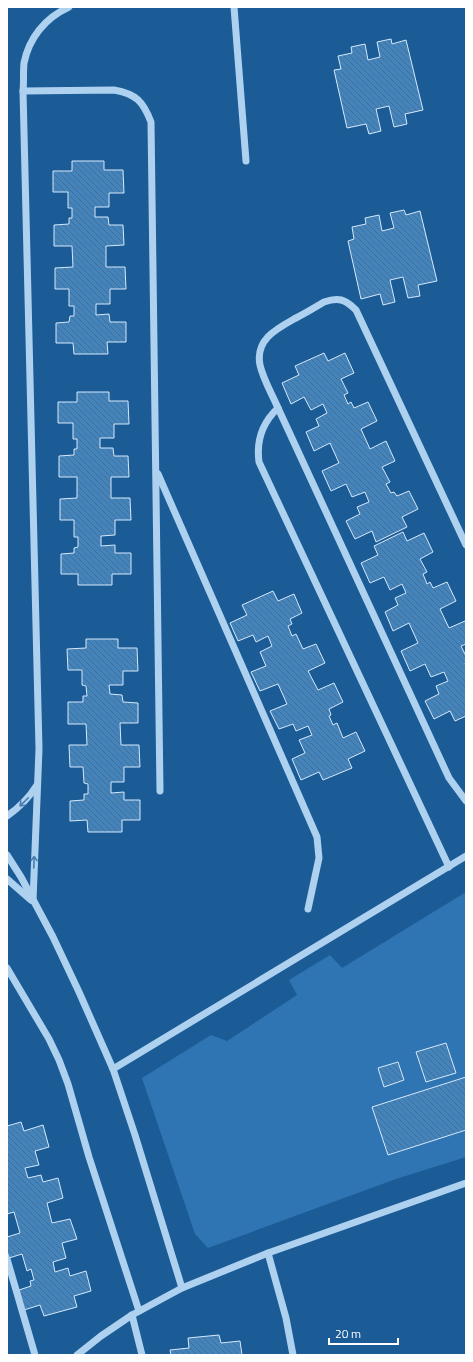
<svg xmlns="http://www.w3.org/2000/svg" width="473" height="1362" viewBox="0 0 473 1362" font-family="'Titillium Web',sans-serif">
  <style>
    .green { fill: #2f75b4 }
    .building { fill: url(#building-back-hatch); stroke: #d5e9fb }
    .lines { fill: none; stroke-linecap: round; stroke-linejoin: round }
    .minor { stroke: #aed1f0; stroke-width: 7 }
    .oneway { stroke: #477eb1 }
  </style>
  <defs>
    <pattern id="building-back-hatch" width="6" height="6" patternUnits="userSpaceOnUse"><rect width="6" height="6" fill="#4484bd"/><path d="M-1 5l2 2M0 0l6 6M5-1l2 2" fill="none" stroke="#476e90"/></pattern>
  </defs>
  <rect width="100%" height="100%" fill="#1b5b96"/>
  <path class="green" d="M466,892V1157L396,1179L208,1248L195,1234L142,1078L211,1035L227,1041L297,995L289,980L330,955L342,968Z"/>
  <g class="building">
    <path d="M391,39L392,44L406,40L423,110L405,114L407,124L394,127L389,106L376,109L381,131L369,134L366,124L347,128L334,70L341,69L338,56L352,53L351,47L365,44L368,60L380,57L377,42Z"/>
    <path d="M72,161H104V170H123L124,193H109V207H95V217H108L109,225H123L124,245L106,246V267H125L126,289H110V304H96V315L109,314L110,322H126V342H107L108,354H74L73,343H56V323L69,322L70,316H74V306H69V289H55V268L73,267L72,246H54V225L69,224V218H72V208H68V192H53V171H72Z"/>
    <path d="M404,210L406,215L420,211L437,281L418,285L420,296L408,298L403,277L390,280L395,302L383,305L380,294L361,299L348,241L354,239L352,227L366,224L365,218L379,215L382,231L394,228L390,213Z"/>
    <path d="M324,353L328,361L345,353L354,373L341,379L348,393L344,395L348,404L351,402L354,408L368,402L377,421L361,429L370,449L386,441L395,461L382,467L390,482L386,484L391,493L394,492L397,496L409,491L418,509L402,517L407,527L376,542L372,531L355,539L346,521L360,514L357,507L369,502L365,492L352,497L346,484L331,491L322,471L339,463L330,443L314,451L306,432L319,426L316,419L327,413L323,404L311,410L304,397L291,404L282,383L299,375L295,366Z"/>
    <path d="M77,392H109V401H128L129,424H114V438H100V448H113L114,456H128L129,477H111V498H130L131,520H115V535L101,536V546L115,545V553H131V574H112V585H78V574H61V554L74,553V548L78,547V537H74V520H60V499L77,498V477H59V456L74,455V449H77V439H73V423H58V402H77Z"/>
    <path d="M403,532L407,541L424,533L433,552L420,559L427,572L423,574L427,584L430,582L433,588L447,582L456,601L440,609L449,628L465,621L466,623V644L461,646L466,656V663H465L466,666V716L455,721L450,711L434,719L425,701L439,694L436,686L448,681L444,672L431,677L425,664L410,671L401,651L418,643L409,623L393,631L385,612L398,605L395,598L406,593L402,584L390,590L384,577L370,583L361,563L378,555L374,546Z"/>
    <path d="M273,591L278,601L294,594L302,613L290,619L292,624L288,626L292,636L296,634L303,649L316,644L325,663L308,671L318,690L334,683L343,702L329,709L331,715L329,716L333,725L337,723L343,738L356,732L365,751L348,759L352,768L323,780L319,772L301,780L292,759L305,753L299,740L312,735L308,726L296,731L293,724L279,729L270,711L287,704L278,684L260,691L251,672L266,666L260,652L272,646L268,636L256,642L253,635L238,641L230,623L247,615L242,605Z"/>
    <path d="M86,639H118V648H137L138,671H123V685H109L110,694L122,695L123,702L138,703V723H120L121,745H139L140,767H124V782H111V793L124,792V800H140V820H122V832H88L87,820L70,821V801L84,800V794H88V784L84,783L83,767H70L69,745H87L86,724H68V702H83V696H87L86,686L82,685V670H68L67,649L86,648Z"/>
    <path d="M446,1043L456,1073L426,1082L416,1052Z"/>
    <path d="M398,1062L404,1080L384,1087L378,1068Z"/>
    <path d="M466,1077V1130L388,1155L372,1107Z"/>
    <path d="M21,1122L24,1131L43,1125L49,1147L35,1151L39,1165L25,1168L28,1178L41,1175L43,1182L58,1178L63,1198L47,1203L52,1223L70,1219L77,1239L62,1243L66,1258L53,1262L55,1272L68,1268L70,1276L86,1271L91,1291L74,1296L77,1307L44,1316L40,1305L24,1310L19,1290L31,1286L30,1281L34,1280L31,1269L27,1271L22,1254L9,1258L7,1251V1237L20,1233L14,1212L7,1214V1126Z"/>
    <path d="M219,1335L221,1343L240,1341L242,1355H171L170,1350L189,1348L188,1338Z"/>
  </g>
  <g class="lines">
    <g class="minor">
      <path d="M234,7L246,161"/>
      <path d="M23,91L114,90C136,94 143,101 151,122L160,791"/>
      <path d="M278,408C262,423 256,440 259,462L449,867"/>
      <path d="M158,474L317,837L319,858L308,909"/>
      <path d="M466,545L356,310C345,299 338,297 324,302C314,308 304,314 294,319C276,329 255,340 260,365C263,379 272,394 278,408L449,778L466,801"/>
      <path d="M7,816C20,807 29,798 37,785"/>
      <path d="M7,855L21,877L53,937L79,992L113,1069L135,1135L182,1288"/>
      <path d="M7,879L31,900"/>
      <path d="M33,901L39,749L23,91C24,82 23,72 24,63C29,38 45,18 69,7"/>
      <path d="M7,968L49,1039L59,1060L68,1084L89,1157L139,1311"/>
      <path d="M113,1069L466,856"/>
      <path d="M268,1253L286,1318L293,1355"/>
      <path d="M7,1259L35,1355"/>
      <path d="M132,1315L142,1355"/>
      <path d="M77,1355L101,1336L132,1315L182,1288L268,1253L466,1183"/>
    </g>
  </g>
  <defs><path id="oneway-shaft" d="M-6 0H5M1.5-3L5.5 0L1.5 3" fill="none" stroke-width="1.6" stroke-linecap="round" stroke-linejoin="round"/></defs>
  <g class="oneway">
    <use href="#oneway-shaft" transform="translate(24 802) rotate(135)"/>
    <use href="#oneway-shaft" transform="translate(34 862) rotate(-88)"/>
  </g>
  <rect width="473" height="1362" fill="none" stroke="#ffffff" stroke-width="16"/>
  <path d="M329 1338v6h69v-6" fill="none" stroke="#ffffff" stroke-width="2"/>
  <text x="335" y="1338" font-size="12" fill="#ffffff" stroke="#1b5b96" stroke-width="3" paint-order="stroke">20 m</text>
</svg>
